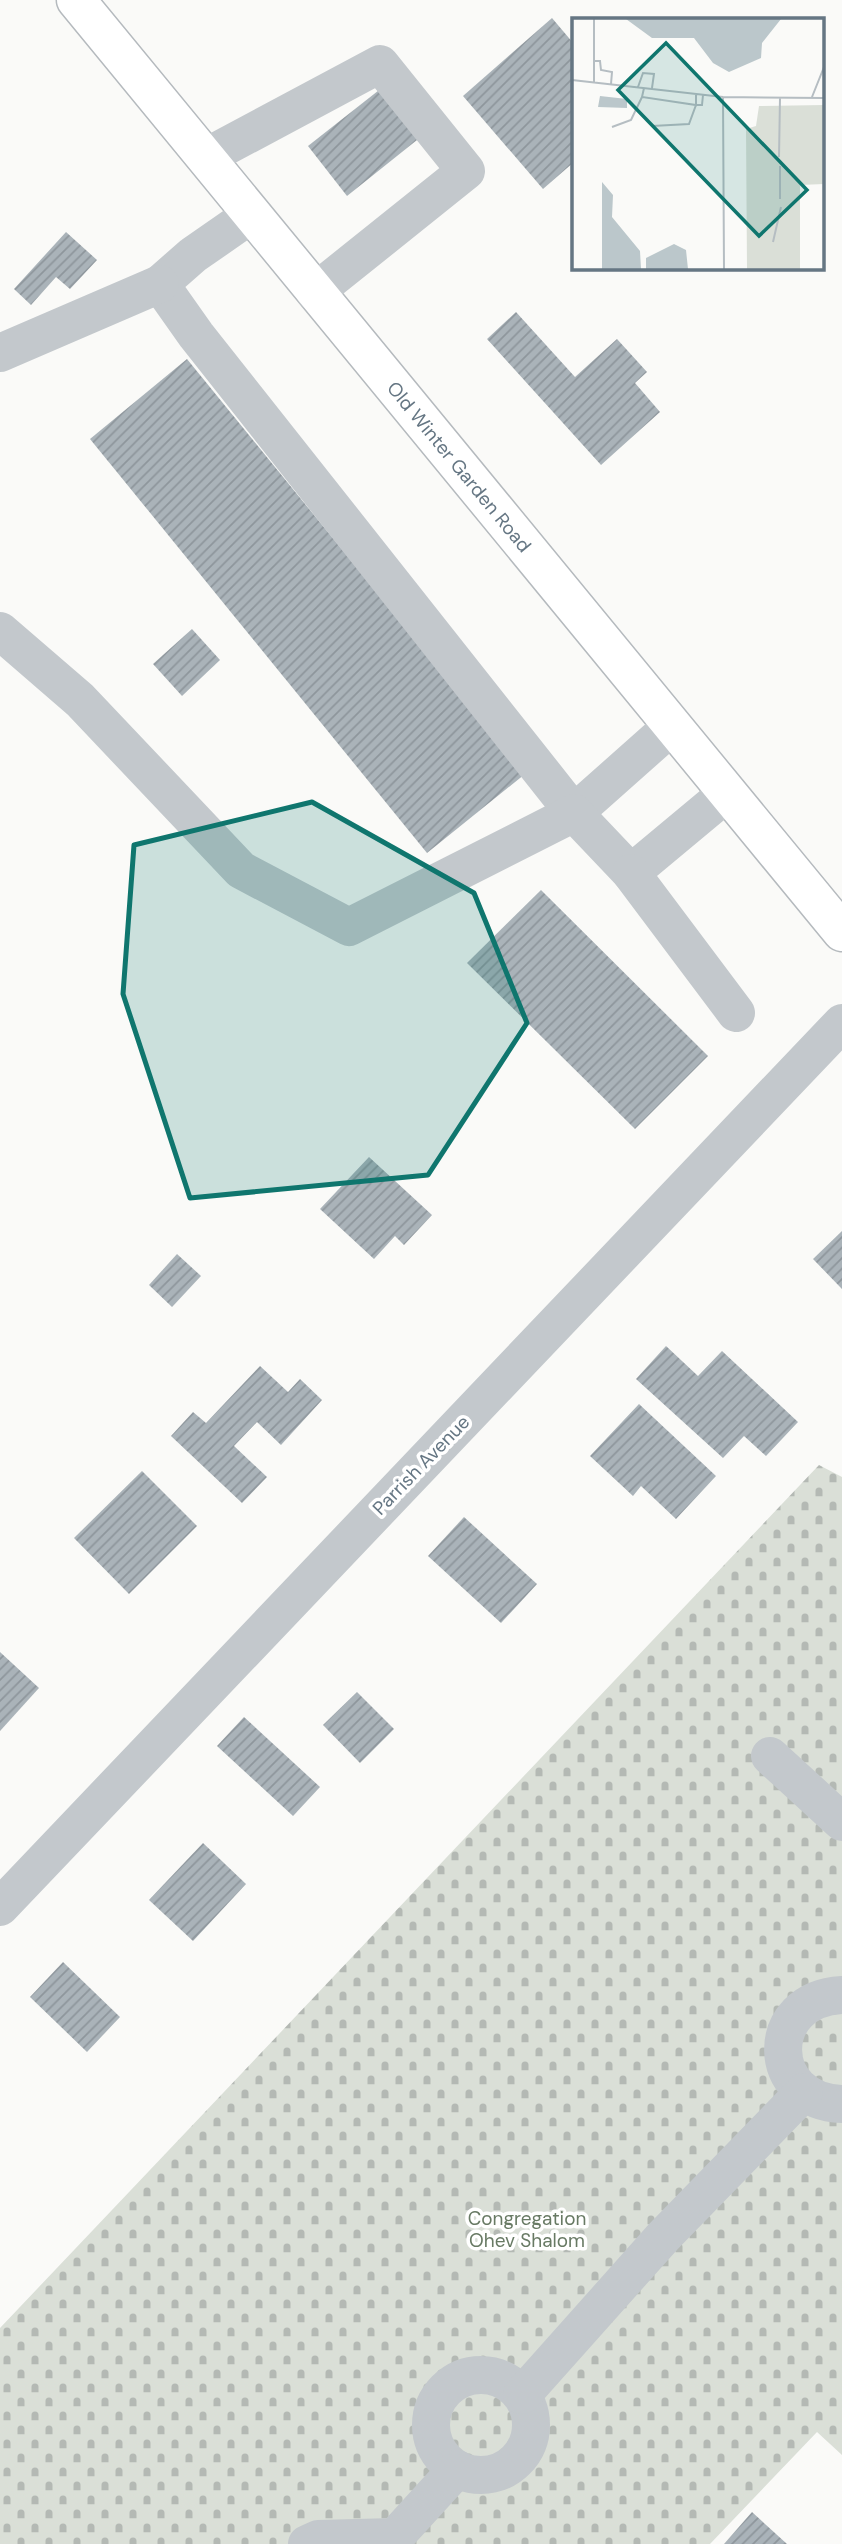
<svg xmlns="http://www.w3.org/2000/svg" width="842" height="2544" viewBox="0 0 842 2544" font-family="'DM Sans',sans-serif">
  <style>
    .cemetery { fill: url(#cemetery-stones) }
    .building { fill: url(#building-hatch) }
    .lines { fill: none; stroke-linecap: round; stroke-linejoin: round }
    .major-casing { stroke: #b5babe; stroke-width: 41 }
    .minor { stroke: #c3c8cc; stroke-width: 38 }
    .major { stroke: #fff; stroke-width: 38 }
    .marked { fill: #0f766e; fill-opacity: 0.2; stroke: #0f766e; stroke-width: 5; stroke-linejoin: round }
    .labels { text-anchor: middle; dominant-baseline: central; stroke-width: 7; stroke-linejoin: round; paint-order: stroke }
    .street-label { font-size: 19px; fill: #657683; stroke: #fff }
    .park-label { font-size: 19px; fill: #687a64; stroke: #fff }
    .inset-road { fill: none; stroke: #b5bdc2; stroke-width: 2 }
    .view { fill: #0f766e; fill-opacity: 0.15; stroke: #0f766e; stroke-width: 3.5 }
    .inset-edge { fill: none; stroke: #657683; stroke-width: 3.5 }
  </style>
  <defs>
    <pattern id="cemetery-stones" width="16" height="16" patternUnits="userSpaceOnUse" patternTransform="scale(1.75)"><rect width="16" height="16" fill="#dadfd7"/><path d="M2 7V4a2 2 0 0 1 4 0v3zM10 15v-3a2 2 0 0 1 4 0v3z" fill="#b4b9b4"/></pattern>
    <pattern id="building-hatch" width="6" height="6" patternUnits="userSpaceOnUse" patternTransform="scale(1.75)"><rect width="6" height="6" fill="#aab3b9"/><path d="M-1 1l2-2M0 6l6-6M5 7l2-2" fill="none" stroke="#8e969c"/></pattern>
  </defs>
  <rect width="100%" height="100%" fill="#fafaf8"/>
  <path class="cemetery" d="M819,1465L842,1477V2455L817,2432L710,2544H0V2328Z"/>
  <g class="building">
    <path d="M552,18L574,44V162L543,189L463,96Z"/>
    <path d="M388,83L427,132L347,196L308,146Z"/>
    <path d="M66,232L97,260L70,289L56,277L31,305L14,289Z"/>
    <path d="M516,312L575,377L617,339L647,372L635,383L660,412L601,465L487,339Z"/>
    <path d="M187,359L525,774L427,853L90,439Z"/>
    <path d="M192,629L220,660L182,696L153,664Z"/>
    <path d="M541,890L708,1056L635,1129L467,963Z"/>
    <path d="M369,1157L432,1215L404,1245L395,1236L374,1259L320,1209Z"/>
    <path d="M842,1231V1289L813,1259Z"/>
    <path d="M177,1254L201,1276L172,1307L149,1285Z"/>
    <path d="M666,1346L698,1376L722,1351L798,1422L766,1456L744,1436L723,1458L636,1379Z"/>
    <path d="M260,1366L288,1392L300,1379L322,1400L281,1445L257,1422L234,1446L267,1477L242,1503L171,1436L193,1412L206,1423Z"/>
    <path d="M639,1404L716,1476L676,1519L641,1486L633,1496L590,1456Z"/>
    <path d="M142,1471L197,1526L129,1594L74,1538Z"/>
    <path d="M464,1517L537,1584L501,1623L428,1556Z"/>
    <path d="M0,1652L39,1688L0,1731Z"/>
    <path d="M357,1692L394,1729L360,1763L323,1725Z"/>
    <path d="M244,1717L320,1787L293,1816L217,1746Z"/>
    <path d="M203,1843L246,1884L193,1941L149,1900Z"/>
    <path d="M63,1962L120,2017L87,2052L30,1997Z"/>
    <path d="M752,2512L787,2544H724Z"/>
  </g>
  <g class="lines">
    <defs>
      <g id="major">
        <path id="s1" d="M76,0L842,932"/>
      </g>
    </defs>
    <use href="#major" class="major-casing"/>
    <g class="minor">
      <path d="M206,157L380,64L466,171L315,292"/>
      <path d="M252,214L193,255L160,284L196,335L574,813L672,726"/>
      <path d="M0,353L160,284"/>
      <path d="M0,631L80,700L241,870L349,927L574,813L631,873L727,793"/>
      <path d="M631,873L736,1013"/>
      <path d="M770,1756L842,1822"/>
      <path d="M0,1907L842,1023"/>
      <path d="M842,1995C762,1999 765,2102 842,2104"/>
      <circle cx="481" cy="2425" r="50"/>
      <path d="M522,2395L663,2237L804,2092"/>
      <path d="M307,2544L318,2539L395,2537L457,2469"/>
    </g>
    <use href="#major" class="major"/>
  </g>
  <path class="marked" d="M312,802L474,893L527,1023L428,1175L190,1198L123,994L134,845Z"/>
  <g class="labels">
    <g class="street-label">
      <text stroke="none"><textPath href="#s1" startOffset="604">Old Winter Garden Road</textPath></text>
      <text transform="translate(421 1465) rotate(-46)">Parrish Avenue</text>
    </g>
    <g class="park-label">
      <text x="527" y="2218">Congregation<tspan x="527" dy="22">Ohev Shalom</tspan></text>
    </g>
  </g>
  <g transform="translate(572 18)">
    <rect width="252" height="252" fill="#fafaf8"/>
    <path d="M252,87V166L228,167V251H175L174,111L184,108L187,88Z" fill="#dadfd7"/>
    <path d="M54,1H209L190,25L189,40L157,54L141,45L122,20H80ZM28,78L55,81V90L26,89ZM30,164L41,177L40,199L68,233L69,251H30ZM102,226L114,232L116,251H74V240Z" fill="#bbc7cb"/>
    <path class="inset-road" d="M22,1V64M22,43H28L29,52L40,54L39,66M0,62L151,79L252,80M66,69L71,55L82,56L80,70M72,70L70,79L124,87V76M151,79L152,251M240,79L252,49M80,108L117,106L124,87H130L131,77M40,109L59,102L70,79M207,139L208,80M208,148V181M201,224L209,189"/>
    <path class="view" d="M94,25L235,172L187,218L46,72Z"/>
    <rect width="252" height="252" class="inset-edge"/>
  </g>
</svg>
